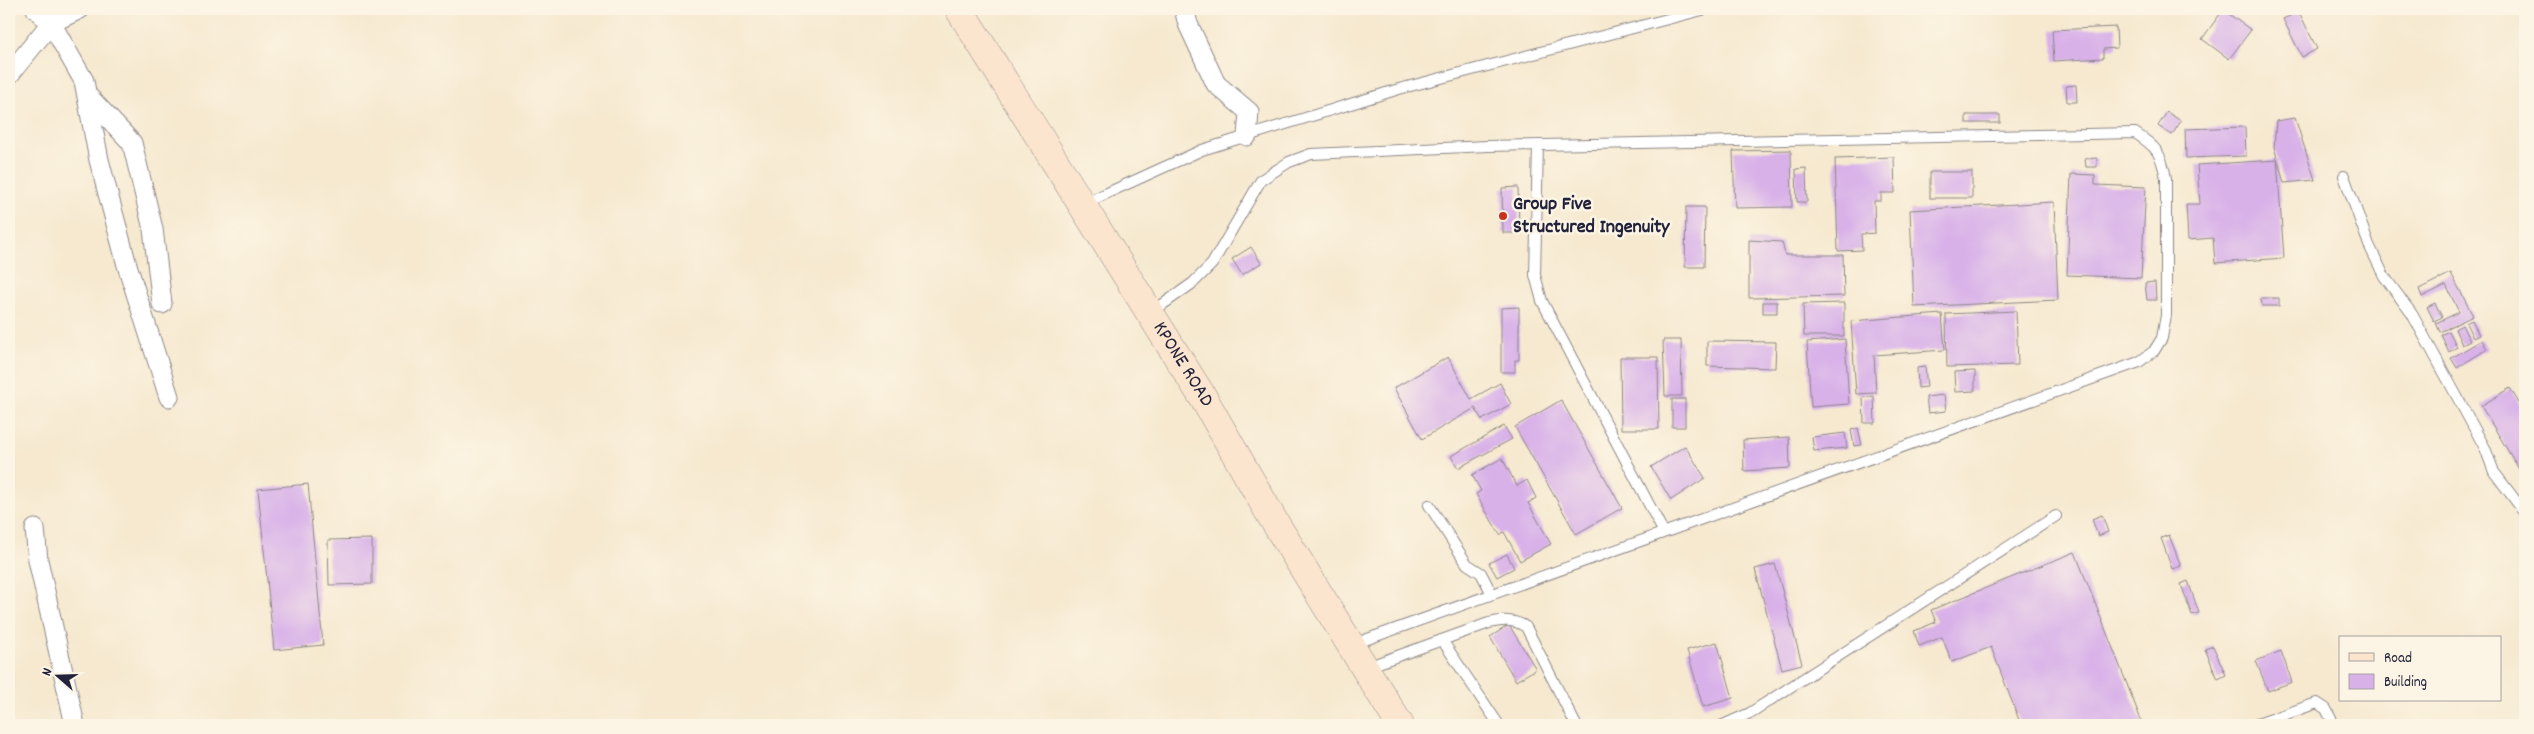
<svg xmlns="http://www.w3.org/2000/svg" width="2534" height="734" viewBox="0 0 2534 734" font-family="Dekko,sans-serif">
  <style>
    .building { fill: #d8b1e9 }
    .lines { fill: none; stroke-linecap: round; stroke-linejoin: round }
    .lane-casing { stroke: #8c8686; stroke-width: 12 }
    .street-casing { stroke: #8c8686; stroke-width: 21 }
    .secondary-casing { stroke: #8c8686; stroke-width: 29 }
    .lane { stroke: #fff; stroke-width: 10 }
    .street { stroke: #fff; stroke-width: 19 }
    .secondary { stroke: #fce5cf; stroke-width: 28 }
    .poi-dot { fill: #c8321e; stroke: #fcf5e5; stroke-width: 2 }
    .labels { text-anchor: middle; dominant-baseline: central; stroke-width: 5; stroke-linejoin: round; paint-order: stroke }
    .poi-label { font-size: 20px; font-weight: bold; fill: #22223b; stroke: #fcf5e5; text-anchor: start }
    .street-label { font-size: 20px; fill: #22223b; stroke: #fcf5e5 }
  </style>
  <rect width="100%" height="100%" fill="#fcf5e5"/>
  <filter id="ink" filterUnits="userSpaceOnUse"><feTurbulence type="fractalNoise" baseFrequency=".02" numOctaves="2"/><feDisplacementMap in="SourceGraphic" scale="10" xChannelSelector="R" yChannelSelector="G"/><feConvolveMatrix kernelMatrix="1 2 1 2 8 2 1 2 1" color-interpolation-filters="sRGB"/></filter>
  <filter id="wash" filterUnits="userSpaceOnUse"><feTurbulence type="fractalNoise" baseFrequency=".0096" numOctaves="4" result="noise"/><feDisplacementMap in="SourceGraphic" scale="20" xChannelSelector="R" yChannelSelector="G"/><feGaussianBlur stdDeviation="1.12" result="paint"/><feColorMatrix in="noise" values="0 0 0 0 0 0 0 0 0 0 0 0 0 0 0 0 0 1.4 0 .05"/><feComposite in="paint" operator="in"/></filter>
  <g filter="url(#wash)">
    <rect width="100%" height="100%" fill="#f6e9d0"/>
    <g id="blocks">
      <g class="building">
        <path d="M2223,10L2251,30L2229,59L2202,39Z"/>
        <path d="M2299,12L2317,49L2302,57L2283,19Z"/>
        <path d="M2116,27L2117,48L2103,49V58L2054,61L2052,30Z"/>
        <path d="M2076,85L2077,102H2067L2066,86Z"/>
        <path d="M2167,112L2181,121L2172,135L2158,126Z"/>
        <rect x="1966" y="115" width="34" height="8"/>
        <path d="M2295,118L2315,180L2284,183L2274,147L2276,121Z"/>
        <path d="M2245,127L2246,156L2186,158L2185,129Z"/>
        <path d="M1791,150L1792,207L1735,208L1733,151Z"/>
        <path d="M1894,157L1895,193H1881V201H1874L1875,233L1861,234L1862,250L1838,251L1835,159Z"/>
        <path d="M2097,158V167H2086L2085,159Z"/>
        <path d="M2277,160L2284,258L2215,263L2213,238L2188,240L2186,204H2200L2197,165Z"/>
        <path d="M1806,168L1807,202H1797L1796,169Z"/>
        <rect x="1930" y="172" width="42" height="26"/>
        <path d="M2071,174L2095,175V185L2146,187L2141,278L2067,275Z"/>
        <path d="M1518,187L1519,233H1503L1502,188Z"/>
        <path d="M2054,202L2058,300L1914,307L1910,210Z"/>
        <path d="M1686,207H1705L1704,267H1685Z"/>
        <path d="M1749,240L1782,242L1785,255H1843L1844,296L1749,298Z"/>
        <path d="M1251,247L1261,263L1242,275L1232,259Z"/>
        <path d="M2451,273L2473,316L2440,332L2436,323L2459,312L2446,285L2422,297L2419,289Z"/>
        <path d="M2155,282L2156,300H2147L2145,283Z"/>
        <path d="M2261,298H2279V306H2262Z"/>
        <rect x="1763" y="302" width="14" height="11"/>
        <path d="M1844,303V336H1804L1803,304Z"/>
        <path d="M2435,303L2442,317L2434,321L2427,307Z"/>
        <path d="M1519,307V360H1515V372H1501V308Z"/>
        <path d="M2016,311L2018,365L1947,367L1946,314Z"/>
        <path d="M1942,314L1945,350L1874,355L1876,393L1856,394L1851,321Z"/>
        <path d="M2472,320L2479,335L2473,338L2466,323Z"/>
        <path d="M2462,325L2470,341L2462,345L2455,329Z"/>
        <path d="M2449,331L2457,347L2449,352L2441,335Z"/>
        <path d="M1845,339L1849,404L1811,407L1807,342Z"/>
        <path d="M1663,340H1681L1682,396H1665Z"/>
        <path d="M2482,340L2487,349L2457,368L2451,358Z"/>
        <path d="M1707,341L1776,342L1775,368L1707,366Z"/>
        <path d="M1448,357L1471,399L1500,383L1511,404L1482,420L1475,408L1422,439L1394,388Z"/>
        <path d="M1620,357H1658L1659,429H1621Z"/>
        <path d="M1925,367L1927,387L1918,388L1917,368Z"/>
        <path d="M1975,371V391L1955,392L1954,372Z"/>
        <path d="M2510,388L2525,413V479L2481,406Z"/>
        <path d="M1944,395L1946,411L1928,413L1926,397Z"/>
        <path d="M1874,396L1875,423H1864L1863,397Z"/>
        <rect x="1672" y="399" width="13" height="28"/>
        <path d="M1561,400L1622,508L1576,534L1515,427Z"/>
        <path d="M1504,426L1512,439L1458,468L1451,456Z"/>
        <path d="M1858,428L1862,445L1854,446L1851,430Z"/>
        <path d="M1845,433L1847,448L1814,451L1812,437Z"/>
        <path d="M1789,437L1790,468L1744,471L1743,440Z"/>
        <path d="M1685,446L1705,478L1671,500L1651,467Z"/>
        <path d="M1502,458L1517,486L1527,480L1536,498L1528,503L1551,544L1520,561L1504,532L1500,535L1476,494L1481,491L1472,475Z"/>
        <path d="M308,484L323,645L274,650L258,489Z"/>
        <path d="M2102,515L2108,532L2098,536L2092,519Z"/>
        <path d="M2169,535L2181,566L2172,569L2161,538Z"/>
        <path d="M372,539V584L329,585L328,540Z"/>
        <path d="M2075,552L2143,725H2021L1991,647L1952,662L1942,637L1919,646L1914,631L1936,622L1931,610Z"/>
        <path d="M1507,554L1514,568L1497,577L1489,563Z"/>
        <path d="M1775,564L1802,664L1782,669L1755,569Z"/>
        <path d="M2188,581L2199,613L2192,615L2181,584Z"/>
        <path d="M1509,625L1536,669L1516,681L1490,637Z"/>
        <path d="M1717,642L1733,698L1703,707L1687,650Z"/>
        <path d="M2213,646L2226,675L2218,679L2205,649Z"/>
        <path d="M2281,651L2292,682L2268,691L2256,661Z"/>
      </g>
    </g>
  </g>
  <g filter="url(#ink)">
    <use href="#blocks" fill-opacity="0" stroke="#8c8686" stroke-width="1"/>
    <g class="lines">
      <defs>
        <g id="lane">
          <path d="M1538,145L1535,275L1542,301L1663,531"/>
          <path d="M2344,176L2369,245L2384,276L2412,314L2485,448L2494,472L2525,513"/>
          <path d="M1083,204L1202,150L1399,89L1706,9"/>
          <path d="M1152,312L1193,283L1212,264L1261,180L1289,162L1311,154L1488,146L2135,133C2157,147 2161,153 2166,178V315L2162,338L2154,351L2139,362L1351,645"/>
          <path d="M1429,505L1467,564L1481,573L1492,594"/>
          <path d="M1442,640L1499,725"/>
          <path d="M1367,667L1489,623C1503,620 1514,619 1526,627L1576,725"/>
          <path d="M1723,725L1750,713L2056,516"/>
          <path d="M2255,725L2317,703L2326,709L2334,725"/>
        </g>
        <g id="street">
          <path d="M36,9L51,23L84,81L99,160L127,265L169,397"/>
          <path d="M1184,9L1188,24L1216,84L1249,112L1247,136"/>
          <path d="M9,75L51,23L80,9"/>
          <path d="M87,95L132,143L153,229L162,304"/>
          <path d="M35,529L38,560L75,725"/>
        </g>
        <g id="secondary">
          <path id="s1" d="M959,9L1204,399L1271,516L1400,725"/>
        </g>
      </defs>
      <use href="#lane" class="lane-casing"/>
      <use href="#street" class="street-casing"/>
      <use href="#secondary" class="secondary-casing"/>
      <use href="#lane" class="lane"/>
      <use href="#street" class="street"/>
      <use href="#secondary" class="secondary"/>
    </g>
  </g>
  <circle class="poi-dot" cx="1503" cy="216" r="5"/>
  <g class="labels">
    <g class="poi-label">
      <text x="1513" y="205">Group Five<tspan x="1513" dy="23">Structured Ingenuity</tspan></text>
    </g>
    <g class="street-label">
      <text stroke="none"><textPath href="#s1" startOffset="420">KPONE ROAD</textPath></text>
    </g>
  </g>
  <rect width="2534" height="734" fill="none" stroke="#fcf5e5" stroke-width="30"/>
  <rect x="2339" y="636" width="162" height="65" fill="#fcf5e5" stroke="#a5a1a1"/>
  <rect x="2349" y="653" width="25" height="8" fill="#fce5cf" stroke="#a5a1a1"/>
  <text x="2384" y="662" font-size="15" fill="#22223b">Road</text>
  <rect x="2349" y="674" width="25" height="15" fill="#d8b1e9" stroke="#a5a1a1"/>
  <text x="2384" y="686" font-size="15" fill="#22223b">Building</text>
  <g transform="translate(58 676) rotate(290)" stroke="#fcf5e5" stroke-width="4" paint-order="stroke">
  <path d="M0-4L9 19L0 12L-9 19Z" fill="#22223b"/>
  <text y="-8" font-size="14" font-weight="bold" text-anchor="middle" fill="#22223b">N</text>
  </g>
</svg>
